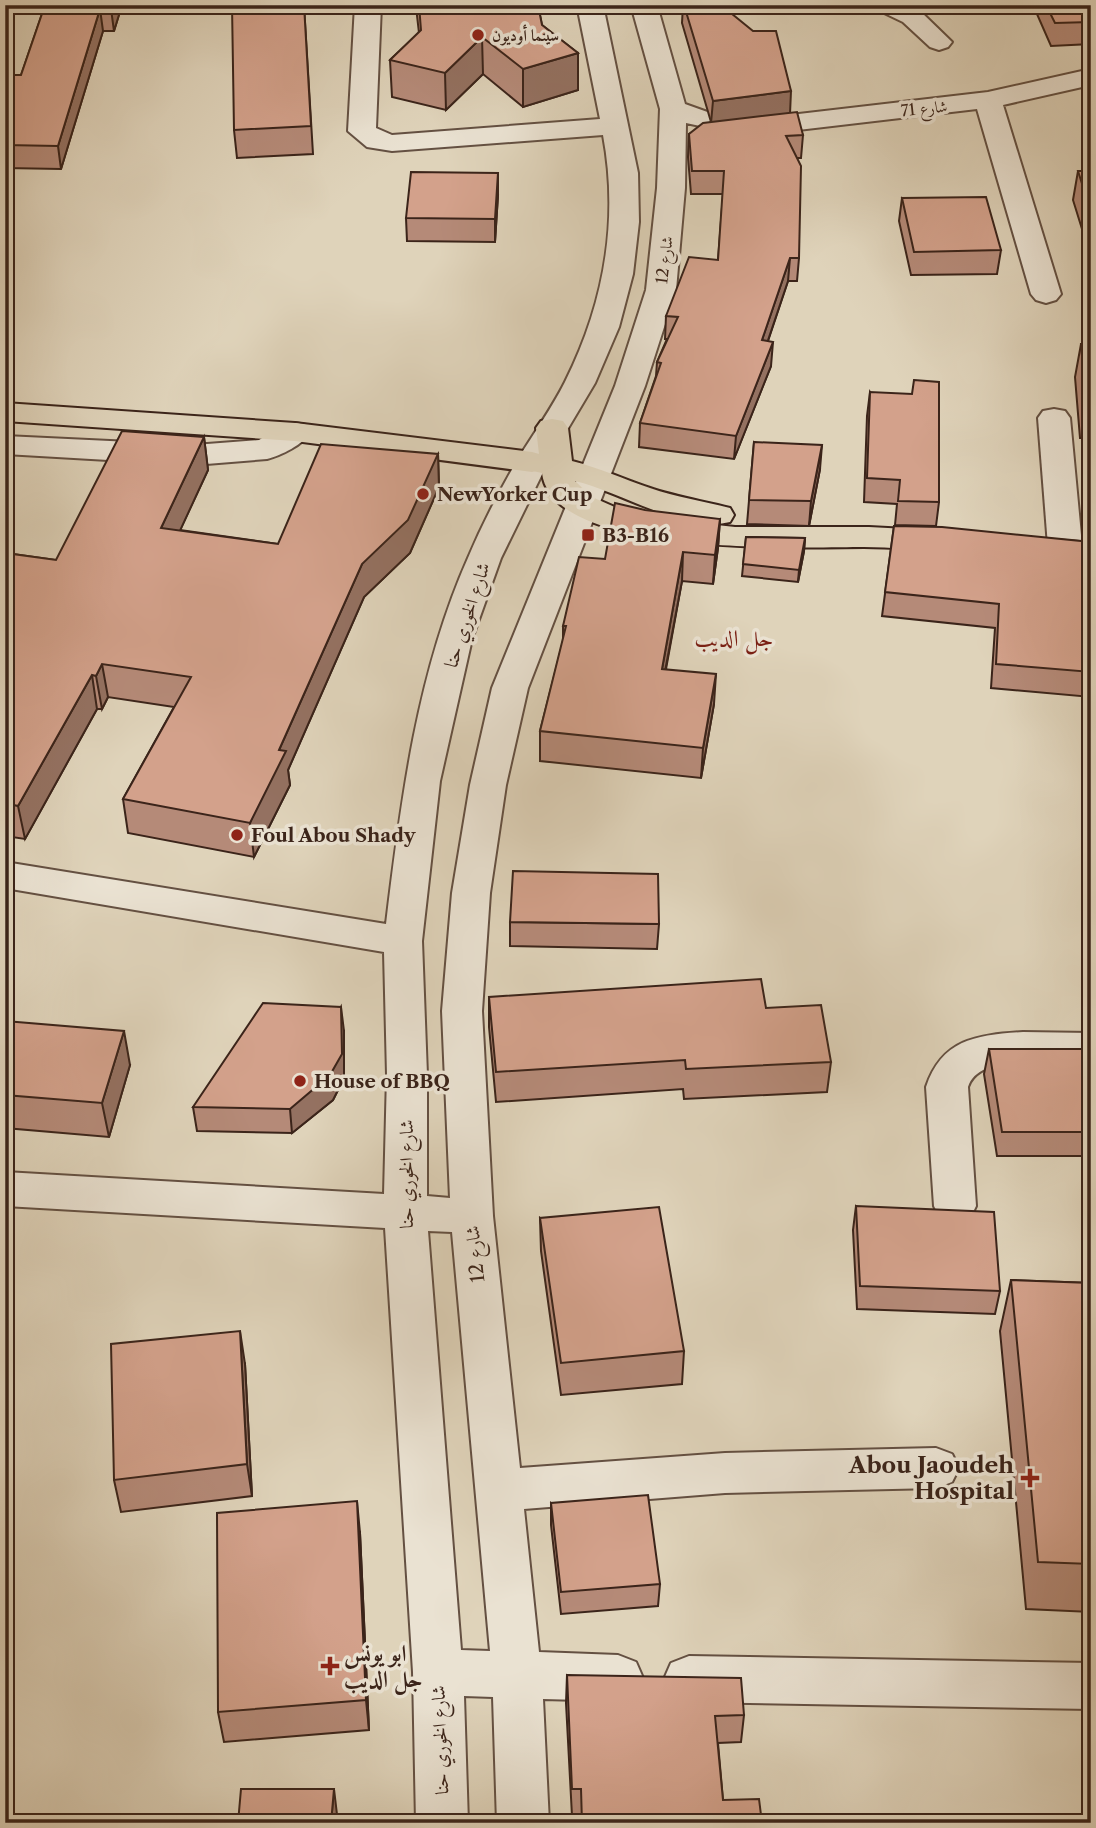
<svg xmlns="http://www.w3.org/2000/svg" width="1096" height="1828" viewBox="0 0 1096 1828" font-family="'Libre Caslon Text',Amiri,serif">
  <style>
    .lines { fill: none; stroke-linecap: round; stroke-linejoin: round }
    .minor-casing { stroke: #645042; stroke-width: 4 }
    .major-casing { stroke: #3b241a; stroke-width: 4 }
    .highway-casing { stroke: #3b241a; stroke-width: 4 }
    .minor { fill: #eae2d2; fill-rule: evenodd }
    .major { fill: #dfd3ba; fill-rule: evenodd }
    .highway { fill: #dfd3ba; fill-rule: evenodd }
    .wall { fill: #b58a78; stroke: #3b241a; stroke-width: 2 }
    .shaded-wall { fill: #947161; stroke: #3b241a; stroke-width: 2 }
    .building { fill: #d3a18b; stroke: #3b241a; stroke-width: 2 }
    .poi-dot { fill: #8f2418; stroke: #eae2d2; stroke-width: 2.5 }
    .labels { text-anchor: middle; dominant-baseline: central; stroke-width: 7; stroke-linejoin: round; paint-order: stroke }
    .far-poi-label { font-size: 16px; font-weight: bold; fill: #3b241a; stroke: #eae2d2; text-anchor: start }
    .far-street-label { font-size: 16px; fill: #3b241a; stroke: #eae2d2 }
    .poi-label { font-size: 19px; font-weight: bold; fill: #3b241a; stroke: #eae2d2; text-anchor: start }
    .street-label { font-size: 19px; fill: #3b241a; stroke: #eae2d2 }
    .quarter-label { font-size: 23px; fill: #7a1f14; stroke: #eae2d2 }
    .near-poi-label { font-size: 23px; font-weight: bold; fill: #3b241a; stroke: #eae2d2; text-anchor: end }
  </style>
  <rect width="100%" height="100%" fill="#dfd3ba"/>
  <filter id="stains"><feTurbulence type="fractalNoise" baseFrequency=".00286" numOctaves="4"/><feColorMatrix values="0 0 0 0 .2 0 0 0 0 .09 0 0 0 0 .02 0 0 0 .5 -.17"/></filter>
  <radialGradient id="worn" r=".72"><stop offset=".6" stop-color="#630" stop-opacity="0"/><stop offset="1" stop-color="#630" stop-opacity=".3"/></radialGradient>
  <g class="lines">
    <defs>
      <g id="minor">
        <path d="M5,5H18L14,12L5,14Z"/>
        <path d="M355,5H381L376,128L392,135L600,119L577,5H603L638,173L639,222L633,274L619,327L595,383L548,462L501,558L472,639L440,781L422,941L427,1075V1196L450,1198L442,1011L452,893L470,785L492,688L615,386L646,290L657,188L660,109L631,5H657L685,104L713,114L756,119L988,92L1091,69V85L1003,105L1061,294L1056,300L1046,303L1036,300L1031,294L977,109L747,136L686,123L685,188L676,290L645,386L528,688L506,785L490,893L482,1011L493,1216L520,1468L725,1453L936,1448L952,1454L959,1468L952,1482L936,1488L725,1493L524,1509L539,1652L618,1655L636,1662L643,1678L636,1694L618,1701L543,1699L549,1823H497L493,1697L464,1696L468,1823H416L413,1672L385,1228L5,1206V1172L384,1194L387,1075L384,952L5,888V862L386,924C401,800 417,673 468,558C482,525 500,490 518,459C534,433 552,408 565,382C604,304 619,220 603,135L392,151L367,147L348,131ZM428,1231L452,1232L490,1651L461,1650Z"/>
        <path d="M875,5H908L921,12L952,42L948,47L939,50L930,47L903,22L878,10Z"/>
        <path d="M1054,409L1065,411L1070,418L1082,546L1077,553L1065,556L1053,553L1048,546L1038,418L1043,411Z"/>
        <path d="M295,423L306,425L311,432C302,445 282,455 267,459L194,465L5,454V436L194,445L259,440L284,425Z"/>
        <path d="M1023,1032L1091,1033V1063C1060,1063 979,1051 968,1087L976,1206L970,1218L955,1223L940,1218L934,1206L926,1087C942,1039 977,1035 1023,1032Z"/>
        <path d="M689,1656L1091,1663V1709L689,1702L671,1695L664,1679L671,1663Z"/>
      </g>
      <path id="major" d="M552,419L563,421L568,428L572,461C600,468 623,479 650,488C676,497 703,501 730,508L734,515L730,522C684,533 619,491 575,481L592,497L635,516L735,527H869L945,531L957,534L962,541L957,548L945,551C918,550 891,547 864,547C802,547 552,558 542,473L523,469L518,462L523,455L539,454L536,428L541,421Z"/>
      <path id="highway" d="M5,403L295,423L532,452L543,455L548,462L543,469L532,472L295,441L5,421Z"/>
    </defs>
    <use href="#minor" class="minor-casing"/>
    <use href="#major" class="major-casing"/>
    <use href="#highway" class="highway-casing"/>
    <use href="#minor" class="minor"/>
    <use href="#major" class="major"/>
    <use href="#highway" class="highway"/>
  </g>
  <g class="wall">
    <path d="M45,5H122L114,31H103L61,169L5,168V95L21,75Z"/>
    <path d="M304,5L313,154L237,158L234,130Z"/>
    <path d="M414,5H538L542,25L578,53V90L523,107L483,74L446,110L392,97L390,60L419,33L416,7Z"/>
    <path d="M683,5H721L790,112L803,135L801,158H797L799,258L797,281H788L768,341L771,366L734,459L639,447L640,423L656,376L657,362L667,339H665L666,316L718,260L723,194H691L688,157L689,134L711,122L682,23Z"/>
    <path d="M1033,5H1091V44L1051,46Z"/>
    <path d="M1078,171H1091V258L1073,200Z"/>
    <path d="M498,195L495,242L407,241L406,218Z"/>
    <path d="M902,198L1001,250L997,274L911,275L899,221Z"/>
    <path d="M1081,344H1091V438H1080L1075,377Z"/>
    <path d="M870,392L939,502L936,526L895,525L897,504L864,502L867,416Z"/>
    <path d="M204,437L208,470L180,530L278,544L438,454L439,487L410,553L364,597L288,770L290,785L254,857L128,833L123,799L174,707L108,697L102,709H97L25,839L5,836V553L56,560Z"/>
    <path d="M754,442L820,469L809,526L747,524Z"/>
    <path d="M720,519L718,548L713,584L682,581L666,669L714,704L701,778L540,761V731L563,641V626L605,559Z"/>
    <path d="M894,526L1091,542V697L991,688L995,628L882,616Z"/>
    <path d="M746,537L805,538L804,551L798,582L742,576Z"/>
    <path d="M510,922L659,924L657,949L510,946Z"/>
    <path d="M489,997L766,1008L831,1062L827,1092L684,1099L683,1089L496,1102L489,1027Z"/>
    <path d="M5,1021L130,1065L109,1137L5,1128Z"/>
    <path d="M344,1031V1078L333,1100L292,1133L197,1131L193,1107Z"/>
    <path d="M989,1049L1091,1069V1156H997L984,1074Z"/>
    <path d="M856,1206L1000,1291L995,1314L857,1309L853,1230Z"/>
    <path d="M540,1218L684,1351L682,1384L561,1395L541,1251Z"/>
    <path d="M1011,1280L1091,1283V1612L1026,1609L1000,1331Z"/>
    <path d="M245,1364L252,1496L121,1512L114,1480Z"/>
    <path d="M551,1503L660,1584L658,1606L561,1614L551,1525Z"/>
    <path d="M360,1533L369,1730L224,1742L218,1712Z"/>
    <path d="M567,1675L744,1715L741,1742L718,1743L723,1800L762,1823H581L580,1816H572L566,1703Z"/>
  </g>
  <g class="shaded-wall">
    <path d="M113,5H122L114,31L111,9Z"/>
    <path d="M100,9L103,31L61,169L58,146Z"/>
    <path d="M482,37L483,74L446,110L445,73Z"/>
    <path d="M578,53V90L523,107V69Z"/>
    <path d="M791,91L790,114L711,123L713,101Z"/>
    <path d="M498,173V195L495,242V219Z"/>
    <path d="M790,258L788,281L760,364L762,340Z"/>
    <path d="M773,342L771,366L734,459L736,436Z"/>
    <path d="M204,437L208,470L166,561L161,528Z"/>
    <path d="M822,445L820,469L809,526L811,501Z"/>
    <path d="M438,454L439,487L410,553L364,597L288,770L290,785L254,857L250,823L279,750L362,564Z"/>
    <path d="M720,519L718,548L713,584L715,555Z"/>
    <path d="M805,538L804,551L798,582L799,570Z"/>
    <path d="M683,552L682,581L660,698L662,669Z"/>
    <path d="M102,664L108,697L102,709L96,676Z"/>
    <path d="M716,674L714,704L701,778L703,748Z"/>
    <path d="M92,675L97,709L25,839L18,806Z"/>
    <path d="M341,1007L344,1031V1078L333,1100L292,1133L290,1109Z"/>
    <path d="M124,1031L130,1065L109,1137L102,1103Z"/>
    <path d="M240,1331L245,1364L252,1496L247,1464Z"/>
    <path d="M357,1501L360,1533L369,1730L366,1700Z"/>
    <path d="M334,1789L338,1823H331Z"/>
  </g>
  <g class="building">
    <path d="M45,5H113L111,9H100L58,146L5,145V95L13,75H21Z"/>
    <path d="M232,5H304L311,126L234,130Z"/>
    <path d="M419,5H538L542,25L578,53L523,69L482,37L445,73L390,60L421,30Z"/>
    <path d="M684,5H721L753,31H776L791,91L713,101Z"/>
    <path d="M1046,5H1091V22L1055,23Z"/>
    <path d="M797,112L803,135L786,136L801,166L799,258H790L762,340L773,342L736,436L640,423L661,363L657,362L678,317L666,316L689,257L718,260L724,171H692L689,134L703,123Z"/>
    <path d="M1078,171H1091V212Z"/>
    <path d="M411,172L498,173L495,219L406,218Z"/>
    <path d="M986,197L1001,250L914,252L902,198Z"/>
    <path d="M1081,344H1091V404H1086Z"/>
    <path d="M914,380L939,382V502L898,501L900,480L867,478L870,392L912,394Z"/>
    <path d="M122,431L204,437L161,528L278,544L321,444L438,454L408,520L362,564L279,750L286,751L250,823L123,799L191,677L102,664L96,676L92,675L18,806L5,803V553L56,560Z"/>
    <path d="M754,442L822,445L811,501L749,500Z"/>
    <path d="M615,503L645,510L720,519L715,555L683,552L662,669L716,674L703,748L540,731L566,626H563L579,557L605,559Z"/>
    <path d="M894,526L942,527L1091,542V672L996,664L999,604L885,592Z"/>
    <path d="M746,537L805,538L799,570L743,564Z"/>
    <path d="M513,871L658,874L659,924L510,922Z"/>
    <path d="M761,979L766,1008L821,1005L831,1062L686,1069L685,1060L496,1072L489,997Z"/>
    <path d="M263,1003L341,1007L342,1054L330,1075L290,1109L193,1107Z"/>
    <path d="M5,1021L124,1031L102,1103L5,1095Z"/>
    <path d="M989,1049H1087L1091,1069V1132H1002Z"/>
    <path d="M856,1206L994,1212L1000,1291L860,1286Z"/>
    <path d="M659,1207L684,1351L561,1363L540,1218Z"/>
    <path d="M1011,1280L1091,1283V1564L1038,1562Z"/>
    <path d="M240,1331L247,1464L114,1480L111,1344Z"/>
    <path d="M648,1495L660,1584L561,1592L551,1503Z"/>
    <path d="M357,1501L366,1700L218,1712L217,1513Z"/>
    <path d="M567,1675L741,1678L744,1715L715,1716L723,1800L759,1799L762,1823H582L581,1789H572Z"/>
    <path d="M241,1789H334L331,1823H238Z"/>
  </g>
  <g class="poi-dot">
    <circle cx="478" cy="35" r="7"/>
    <circle cx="423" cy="494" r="7"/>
    <rect x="581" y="528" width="14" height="14" rx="3.5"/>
    <circle cx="237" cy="835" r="7"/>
    <circle cx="300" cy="1081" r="7"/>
    <path d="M1026.5 1467.5h7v7h7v7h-7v7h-7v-7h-7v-7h7z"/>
    <path d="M326.5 1655.5h7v7h7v7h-7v7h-7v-7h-7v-7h7z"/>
  </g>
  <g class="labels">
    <g class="far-poi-label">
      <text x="492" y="35">سينما أوديون</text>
    </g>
    <g class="far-street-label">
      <text transform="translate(924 108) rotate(-6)">شارع 71</text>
      <text transform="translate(664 260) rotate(-83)">شارع 12</text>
    </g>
    <g class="poi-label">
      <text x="437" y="494">NewYorker Cup</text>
      <text x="602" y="535">B3-B16</text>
      <text x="251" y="835">Foul Abou Shady</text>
      <text x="314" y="1081">House of BBQ</text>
    </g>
    <g class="street-label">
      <text transform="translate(467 615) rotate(-72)">شارع الخوري حنا</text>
      <text transform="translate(406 1174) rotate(-90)">شارع الخوري حنا</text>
      <text transform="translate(475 1254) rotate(-96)">شارع 12</text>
      <text transform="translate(440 1740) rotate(-92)">شارع الخوري حنا</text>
    </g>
    <g class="quarter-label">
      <text x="734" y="638">جل الديب</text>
    </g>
    <g class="near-poi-label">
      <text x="1014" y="1465">Abou Jaoudeh<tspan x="1014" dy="26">Hospital</tspan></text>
      <text x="344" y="1653" text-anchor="start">ابو يونس<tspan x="344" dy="26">جل الديب</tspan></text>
    </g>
  </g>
  <rect width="1096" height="1828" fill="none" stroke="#dfd3ba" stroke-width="28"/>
  <rect x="7" y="7" width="1082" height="1814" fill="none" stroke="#3b241a" stroke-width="3.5"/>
  <rect x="14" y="14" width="1068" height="1800" fill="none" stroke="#3b241a" stroke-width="2"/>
  <rect width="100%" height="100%" filter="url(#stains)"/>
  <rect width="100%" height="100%" fill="url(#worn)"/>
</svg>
